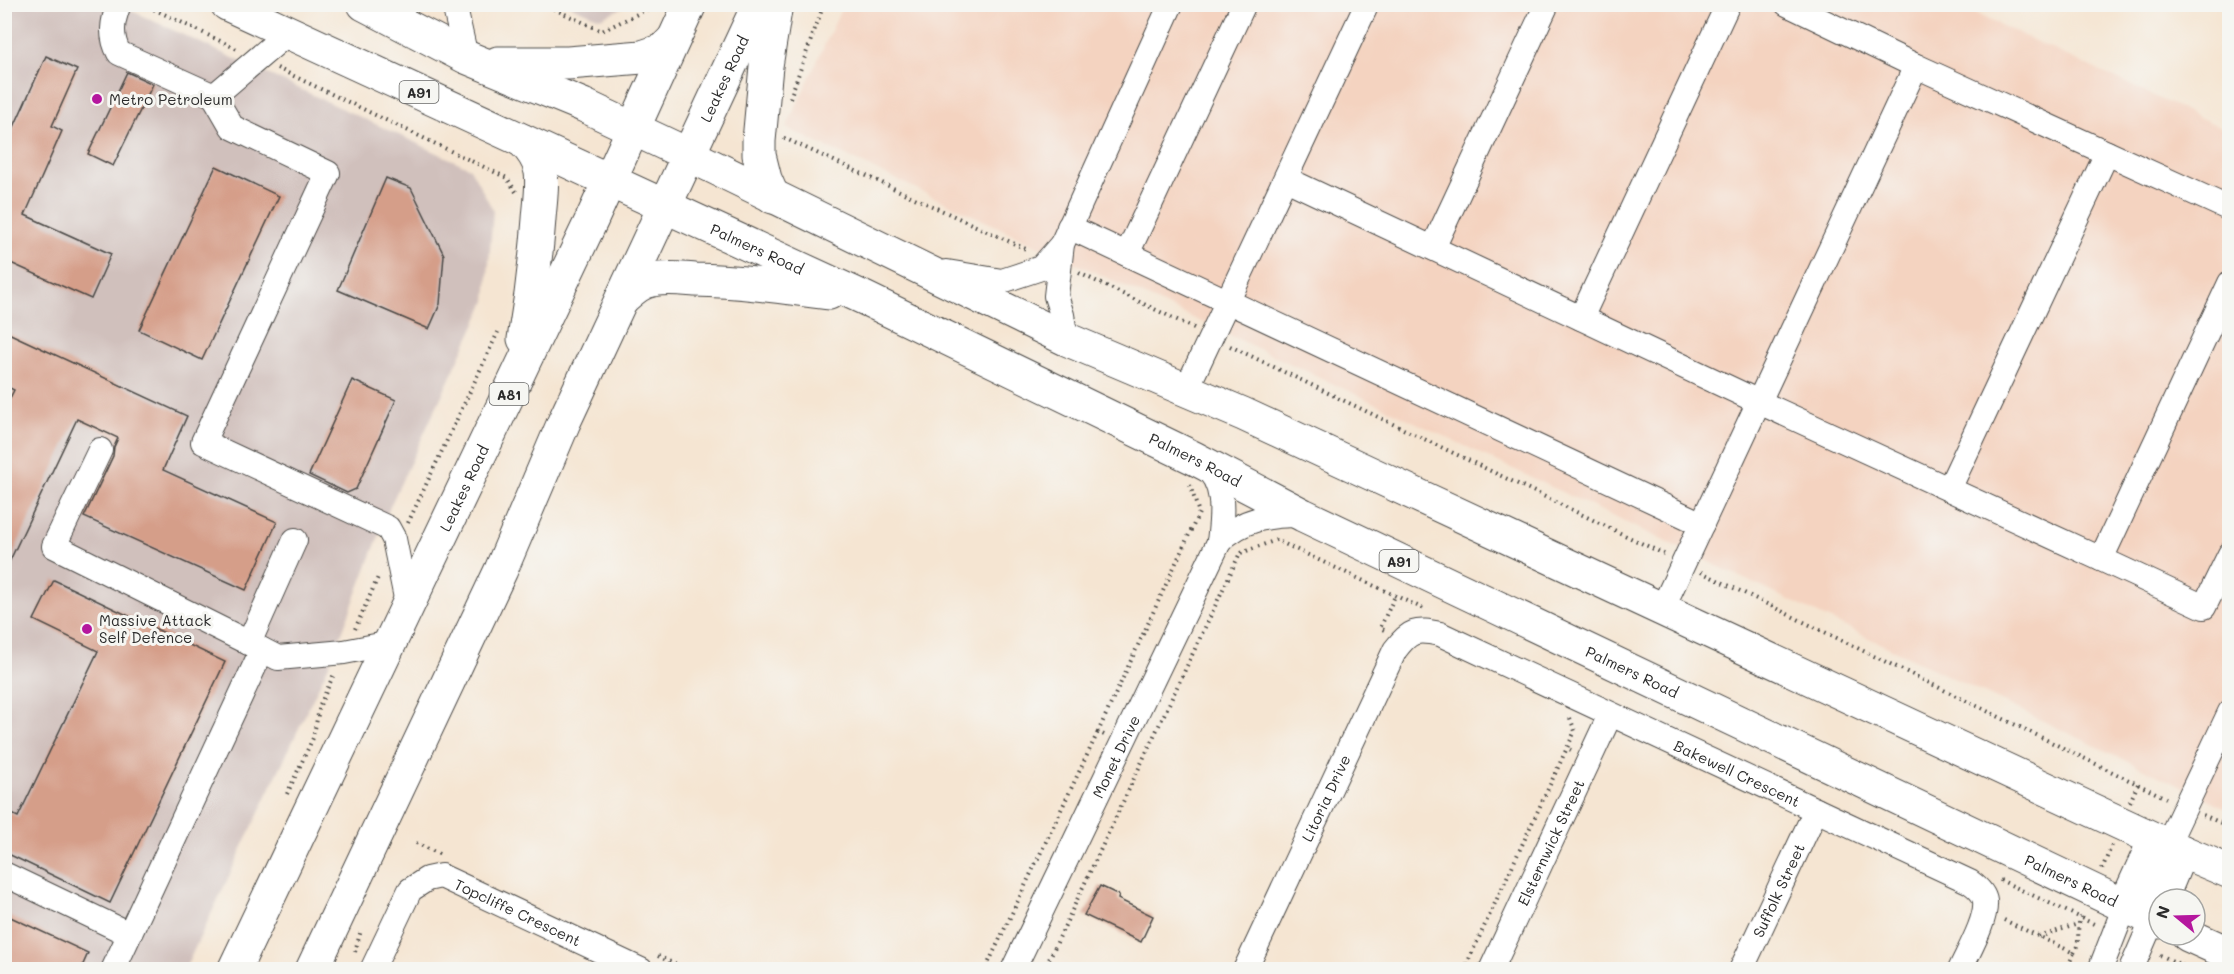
<svg xmlns="http://www.w3.org/2000/svg" width="2234" height="974" viewBox="0 0 2234 974" font-family="Mali,sans-serif">
  <style>
    .built { fill: #f4d3c0 }
    .industrial { fill: #d0c0bc }
    .building { fill: #d59e89 }
    .lines { fill: none; stroke-linecap: round; stroke-linejoin: round }
    .minor-casing { stroke: #494744; stroke-width: 26 }
    .highway-casing { stroke: #494744; stroke-width: 35 }
    .path { stroke: #494744; stroke-width: 4; stroke-dasharray: 1.5 4.5; stroke-linecap: butt }
    .minor { stroke: #fff; stroke-width: 24 }
    .highway { stroke: #fff; stroke-width: 33 }
    .poi-dot { fill: #b5179e; stroke: #f6f6f2; stroke-width: 2 }
    .labels { text-anchor: middle; dominant-baseline: central; stroke-width: 6; stroke-linejoin: round; paint-order: stroke }
    .shield { fill: #f6f6f2; stroke: #686867; stroke-width: 1.5 }
    .shield-label { font-size: 14px; font-weight: bold; fill: #2b2b2b }
    .street-label { font-size: 15px; fill: #2b2b2b; stroke: #f6f6f2 }
    .poi-label { font-size: 15px; fill: #2b2b2b; stroke: #f6f6f2; text-anchor: start }
  </style>
  <rect width="100%" height="100%" fill="#f6f6f2"/>
  <filter id="ink" filterUnits="userSpaceOnUse"><feTurbulence type="fractalNoise" baseFrequency=".0167" numOctaves="2"/><feDisplacementMap in="SourceGraphic" scale="12" xChannelSelector="R" yChannelSelector="G"/><feConvolveMatrix kernelMatrix="1 2 1 2 8 2 1 2 1" color-interpolation-filters="sRGB"/></filter>
  <filter id="wash" filterUnits="userSpaceOnUse"><feTurbulence type="fractalNoise" baseFrequency=".008" numOctaves="4" result="noise"/><feDisplacementMap in="SourceGraphic" scale="24" xChannelSelector="R" yChannelSelector="G"/><feGaussianBlur stdDeviation="1.35" result="paint"/><feColorMatrix in="noise" values="0 0 0 0 0 0 0 0 0 0 0 0 0 0 0 0 0 1.4 0 .05"/><feComposite in="paint" operator="in"/></filter>
  <g filter="url(#wash)">
    <rect width="100%" height="100%" fill="#f5e5d2"/>
    <path class="built" d="M1955,4L2229,131L2230,802L2226,808L1366,399L786,128L843,5Z"/>
    <g class="industrial">
      <path d="M5,5H119L470,168L493,210L486,301L391,504L333,656L185,969L5,970Z"/>
      <path d="M569,5V4L629,5L600,18Z"/>
    </g>
    <g id="blocks">
      <g class="building">
        <path d="M46,56L77,70L52,126L62,131L25,215L111,254L91,299L4,260V149Z"/>
        <path d="M127,72L153,84L113,166L88,154Z"/>
        <path d="M216,166L279,196L202,360L139,330Z"/>
        <path d="M386,178L411,188L444,255L440,304L429,329L338,290Z"/>
        <path d="M4,331L187,416L163,470L277,522L246,590L84,517L113,456L114,447L118,438L77,419L4,573V410L14,390L4,385Z"/>
        <path d="M352,380L396,400L356,489L347,493L309,475Z"/>
        <path d="M54,580L225,662L110,903L4,852V810L18,817L98,651L34,620Z"/>
        <path d="M1100,886L1119,895L1118,899L1153,916L1141,942L1084,915Z"/>
        <path d="M4,914L88,953L81,969H4Z"/>
      </g>
    </g>
  </g>
  <g filter="url(#ink)">
    <use href="#blocks" fill-opacity="0" stroke="#494744" stroke-width="1.5"/>
    <g class="lines">
      <defs>
        <g id="minor">
          <path d="M119,4C112,22 110,36 119,53L214,96L289,32"/>
          <path d="M454,4L466,57"/>
          <path d="M1916,66L2230,209"/>
          <path d="M214,96L232,127L328,173L203,442L388,528L394,539L408,608"/>
          <path d="M1286,179L1759,402L2101,559L2230,283"/>
          <path d="M1069,227L1702,524"/>
          <path d="M1433,248L1547,4"/>
          <path d="M1127,254L1244,4"/>
          <path d="M947,272L1002,281L1041,268L1062,244"/>
          <path d="M1581,318L1728,4"/>
          <path d="M1066,339L1062,315L1056,296L1062,244L1171,4"/>
          <path d="M1186,390L1367,4"/>
          <path d="M100,450L54,546L249,643"/>
          <path d="M1202,464C1227,483 1222,515 1219,542"/>
          <path d="M1949,489L2107,153"/>
          <path d="M295,540L249,643L278,658L344,652L391,643"/>
          <path d="M2101,559L2204,607L2230,554"/>
          <path d="M1662,609L1916,66L1787,4"/>
          <path d="M2167,845L2230,712"/>
          <path d="M4,874L129,934"/>
          <path d="M113,970L262,650"/>
          <path id="s1" d="M372,970L410,890L427,879L441,876L641,970"/>
          <path id="s2" d="M1013,970L1219,542C1242,518 1270,515 1302,515"/>
          <path id="s3" d="M1245,970L1395,650C1410,630 1416,629 1440,634L1970,882C1977,887 1984,893 1985,901C1987,920 1968,952 1960,970"/>
          <path id="s4" d="M1491,970L1610,715"/>
          <path id="s5" d="M1741,970L1816,810"/>
          <path d="M2100,970L2125,906"/>
          <path d="M2131,970L2153,919"/>
        </g>
        <g id="highway">
          <path id="s6" d="M227,4L864,298L1194,458L1303,515L2159,922"/>
          <path d="M364,4L466,57L583,105L689,155L1066,339L1243,414L1372,474L2167,845L2230,872"/>
          <path d="M498,63H568L642,57L663,50L673,40"/>
          <path d="M523,141C532,150 539,159 541,172C543,187 540,204 539,219C536,259 531,299 524,339"/>
          <path d="M773,197L765,179L759,155V141L766,66L776,4"/>
          <path d="M622,299C632,290 640,282 653,280C667,277 682,279 695,280C741,281 784,287 829,293"/>
          <path d="M2161,899L2181,851"/>
          <path d="M2125,906L2155,840"/>
          <path d="M2188,935L2230,954"/>
          <path id="s7" d="M234,970L592,219L690,4"/>
          <path id="s8" d="M312,970L501,570L564,422L759,4"/>
        </g>
      </defs>
      <use href="#minor" class="minor-casing"/>
      <use href="#highway" class="highway-casing"/>
      <g class="path">
        <path d="M143,4L237,49"/>
        <path d="M543,4L602,31L658,4"/>
        <path d="M277,68L507,178L516,192"/>
        <path d="M790,98L824,4"/>
        <path d="M784,138L1028,250"/>
        <path d="M1079,273L1194,328"/>
        <path d="M1230,346L1664,554"/>
        <path d="M408,523L498,332"/>
        <path d="M1241,553L1276,540L1426,610"/>
        <path d="M1701,572L2166,798"/>
        <path d="M355,629L379,575"/>
        <path d="M1384,630L1380,628L1395,596"/>
        <path d="M1570,718L1575,731L1567,748L1571,750"/>
        <path d="M1104,735L1098,732L1199,513L1190,485"/>
        <path d="M287,794L313,738L320,705L334,674"/>
        <path d="M2130,802L2138,784"/>
        <path d="M2203,815L2230,827"/>
        <path d="M416,843L439,854"/>
        <path d="M2102,869L2112,845"/>
        <path d="M2000,880L2096,925"/>
        <path d="M2004,920L2074,953L2066,970"/>
        <path d="M2039,937L2078,924"/>
        <path d="M355,952L361,930"/>
        <path d="M2074,953C2082,938 2075,931 2081,917"/>
        <path d="M2160,955L2192,970"/>
        <path d="M658,956L687,970"/>
        <path d="M994,969L987,966L1098,732"/>
        <path d="M1044,970L1240,553"/>
        <path d="M1464,970L1567,748"/>
      </g>
      <use href="#minor" class="minor"/>
      <use href="#highway" class="highway"/>
    </g>
  </g>
  <g class="poi-dot">
    <circle cx="97" cy="99" r="6"/>
    <circle cx="87" cy="629" r="6"/>
  </g>
  <g class="labels">
    <g class="shield">
      <rect x="399.5" y="81" width="39" height="22" rx="4.5"/>
      <rect x="489.5" y="383" width="39" height="22" rx="4.5"/>
      <rect x="1379.5" y="550" width="39" height="22" rx="4.5"/>
    </g>
    <g class="shield-label">
      <text x="419" y="92">A91</text>
      <text x="509" y="394">A81</text>
      <text x="1399" y="561">A91</text>
    </g>
    <g class="street-label">
      <text stroke="none"><textPath href="#s8" startOffset="982">Leakes Road</textPath></text>
      <text stroke="none"><textPath href="#s6" startOffset="584">Palmers Road</textPath></text>
      <text stroke="none"><textPath href="#s6" startOffset="1070">Palmers Road</textPath></text>
      <text stroke="none"><textPath href="#s7" startOffset="534">Leakes Road</textPath></text>
      <text stroke="none"><textPath href="#s6" startOffset="1556">Palmers Road</textPath></text>
      <text stroke="none"><textPath href="#s2" startOffset="237">Monet Drive</textPath></text>
      <text stroke="none"><textPath href="#s3" startOffset="734">Bakewell Crescent</textPath></text>
      <text stroke="none"><textPath href="#s3" startOffset="190">Litoria Drive</textPath></text>
      <text stroke="none"><textPath href="#s4" startOffset="141">Elsternwick Street</textPath></text>
      <text stroke="none"><textPath href="#s6" startOffset="2042">Palmers Road</textPath></text>
      <text stroke="none"><textPath href="#s5" startOffset="88">Suffolk Street</textPath></text>
      <text stroke="none"><textPath href="#s1" startOffset="208">Topcliffe Crescent</textPath></text>
    </g>
    <g class="poi-label">
      <text x="109" y="99">Metro Petroleum</text>
      <text x="99" y="620">Massive Attack<tspan x="99" dy="17">Self Defence</tspan></text>
    </g>
  </g>
  <rect width="2234" height="974" fill="none" stroke="#f6f6f2" stroke-width="24"/>
  <g transform="translate(2177 917) rotate(289)"><circle r="28" fill="#f6f6f2" stroke="#a5a5a2" stroke-width="1.5"/>
  <path d="M0-4.5L10 22L0 15L-10 22Z" fill="#b5179e"/>
  <text y="-9" font-size="16" font-weight="bold" text-anchor="middle" fill="#2b2b2b">N</text>
  </g>
</svg>
